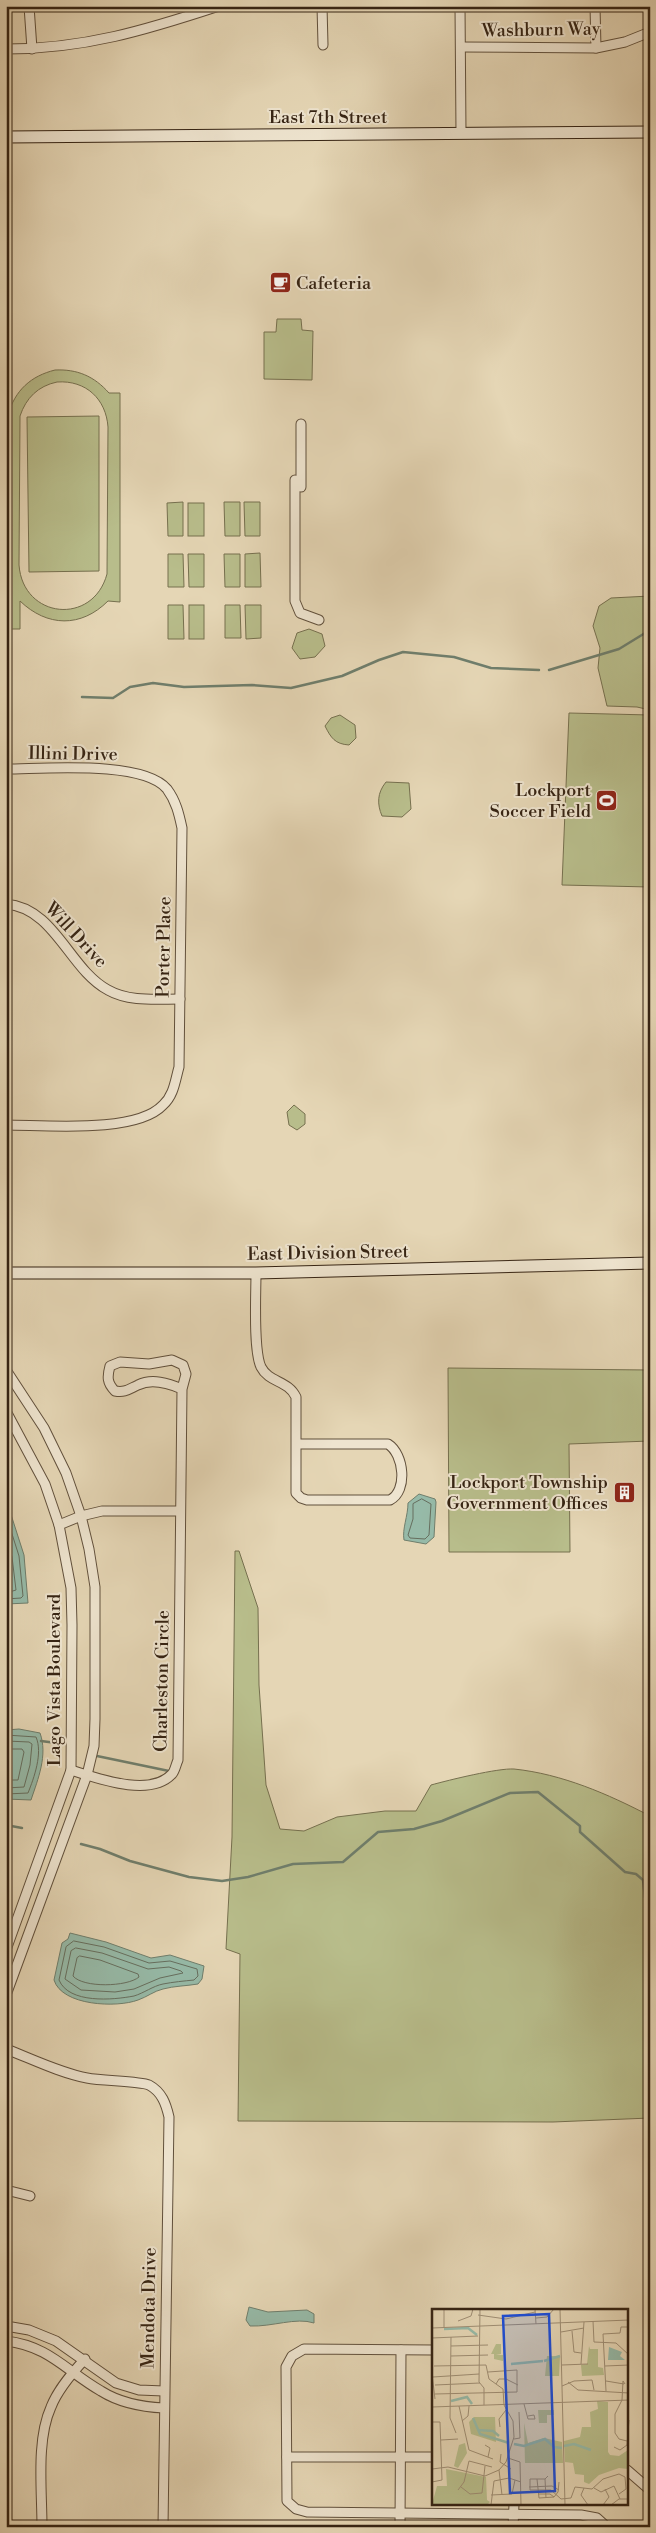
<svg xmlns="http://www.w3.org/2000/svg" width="656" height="2533" viewBox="0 0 656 2533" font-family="'Libre Bodoni',serif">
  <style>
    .green { fill: #b8bd8b; stroke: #76704f; fill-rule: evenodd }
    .water { fill: #96baa8; stroke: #6f7e6c }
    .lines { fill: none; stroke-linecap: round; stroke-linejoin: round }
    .shore { stroke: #666e5e; stroke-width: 1 }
    .stream { stroke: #6f7e6c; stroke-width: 2.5 }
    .street-casing { stroke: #61503c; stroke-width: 11 }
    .secondary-casing { stroke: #352313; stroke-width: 13 }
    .street { stroke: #eee4cf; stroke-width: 9 }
    .secondary { stroke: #eee4cf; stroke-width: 11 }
    .labels { text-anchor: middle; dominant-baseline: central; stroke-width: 4; stroke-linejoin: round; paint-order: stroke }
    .street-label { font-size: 18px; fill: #352313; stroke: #eee4cf }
    .poi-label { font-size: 18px; fill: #352313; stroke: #eee4cf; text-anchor: end }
    .inset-river { fill: none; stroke: #96baa8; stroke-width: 2.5 }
    .inset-road { fill: none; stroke: #9f8e74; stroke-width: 1 }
    .view { fill: #1d4ed8; fill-opacity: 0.15; stroke: #1d4ed8; stroke-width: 2.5 }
    .inset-edge { fill: none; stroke: #352313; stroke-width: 2.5 }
  </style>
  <rect width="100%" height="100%" fill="#e5d6b5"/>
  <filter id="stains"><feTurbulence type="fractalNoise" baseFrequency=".004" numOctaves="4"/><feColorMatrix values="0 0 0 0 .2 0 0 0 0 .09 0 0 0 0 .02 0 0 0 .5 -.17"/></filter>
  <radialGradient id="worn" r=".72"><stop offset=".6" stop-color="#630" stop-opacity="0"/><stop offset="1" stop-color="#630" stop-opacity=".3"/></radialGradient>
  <g class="green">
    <path d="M277,319H301L302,330L313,331L312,380L264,379V332H276Z"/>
    <path d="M55,370C77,369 94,376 109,393H120V602L108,601C81,628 47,627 20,601V629H8V415C15,390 31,376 55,370ZM57,382C86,380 106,399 108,427L107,574C93,626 23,619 19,565L20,416C26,398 38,386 57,382Z"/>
    <path d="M99,416V571L29,572L27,417Z"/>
    <path d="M183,502V536H168L167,503Z"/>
    <path d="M224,502H240V536H225Z"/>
    <path d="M244,502H260V536H245Z"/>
    <rect x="188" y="503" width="16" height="33"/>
    <path d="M260,553L261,587H245V554Z"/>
    <path d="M168,554H183L184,587H168Z"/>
    <path d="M188,554H204V587H189Z"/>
    <path d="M224,554H240V587H225Z"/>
    <path d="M650,596V710L637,707L607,706L598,668L600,648L593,626L599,606L611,598Z"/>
    <path d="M168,605H183L184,639H168Z"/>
    <rect x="189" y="605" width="15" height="34"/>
    <path d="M225,605H240L241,638H225Z"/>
    <path d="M245,605H261V638L246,639Z"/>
    <path d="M309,629L322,634L325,646L315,657L300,659L292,648L297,633Z"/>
    <path d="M569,713L650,715V887L562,885Z"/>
    <path d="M340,715L355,725L356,738L349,745C335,744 331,738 325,726L331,718Z"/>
    <path d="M386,782L409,783L411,809L402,817L382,816C377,804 377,793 386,782Z"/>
    <path d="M294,1105L305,1114V1124L297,1130L289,1125L287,1112Z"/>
    <path d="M448,1368L650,1370V1441L569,1444L570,1552H449Z"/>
    <path d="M235,1551H239L258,1608L259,1685L266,1785L280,1829L304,1831L337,1817L385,1811H416L431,1785C449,1780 498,1768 514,1769C562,1774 608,1794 650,1816V2118L553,2122L238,2121L240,1954L226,1949L232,1837Z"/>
  </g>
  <g class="water">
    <path d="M419,1494L435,1499L436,1502L434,1537L426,1544L404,1540C402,1529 408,1516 408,1503Z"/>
    <path d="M6,1499L24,1555L28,1603L6,1604Z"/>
    <path d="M19,1729L40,1733C48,1755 38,1779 31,1800L6,1799V1730Z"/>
    <path d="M70,1933L106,1942L151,1958L170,1955L204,1966L202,1979L198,1984C186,1986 174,1986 163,1989C154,1991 147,1997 138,2000C117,2008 62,2006 54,1980L62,1943L68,1939Z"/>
    <path d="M249,2307L268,2312L307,2310L314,2314V2323C296,2317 272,2327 250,2326L246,2320Z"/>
  </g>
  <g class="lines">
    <g class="shore">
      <path d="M422,1499L431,1504L429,1535L425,1539L410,1538L408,1535L413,1519V1504Z"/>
      <path d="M6,1515L19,1556L23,1596L21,1598L6,1599"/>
      <path d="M6,1536L12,1557L16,1590L6,1593"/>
      <path d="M6,1735L36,1737C43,1753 34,1778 28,1793L6,1794"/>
      <path d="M6,1741L29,1742L32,1744L30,1765L24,1787L6,1788"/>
      <path d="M6,1749H22L24,1752L18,1780H6"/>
      <path d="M74,1941L104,1947L149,1963L170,1961L197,1969L198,1976L194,1980C184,1981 173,1982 163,1984C153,1986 144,1993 134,1996C113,2000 69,2004 59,1980L66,1947Z"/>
      <path d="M76,1948L102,1953L148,1969L169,1967L181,1971L183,1973L160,1978L134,1989L115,1992L81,1990L65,1979L71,1951Z"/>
      <path d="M80,1956L100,1960L138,1974L139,1977C127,1987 83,1988 73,1976L77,1958Z"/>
    </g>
    <g class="stream">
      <path d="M549,670L619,649L650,630"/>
      <path d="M82,697L113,698L130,687L153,683L184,687L252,685L291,688L342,676L379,660L403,652L454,657L491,668L539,670"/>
      <path d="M41,1741L64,1744"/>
      <path d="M97,1756L169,1771"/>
      <path d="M6,1825L22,1828"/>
      <path d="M81,1844L100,1849L130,1861L189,1877L222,1881L248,1877L293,1864L343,1862L378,1832L414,1829L442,1821L510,1793L538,1792L580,1826V1832L625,1872L636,1874L643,1880L645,1897L650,1902"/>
    </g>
    <defs>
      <g id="street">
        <path d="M29,6L32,49"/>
        <path d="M322,6L323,45"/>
        <path d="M460,6L461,133"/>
        <path d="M595,6L596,48"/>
        <path d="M461,47L596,48L625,42L650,32"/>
        <path d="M6,49C84,49 146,30 219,6"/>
        <path d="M301,424V487"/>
        <path d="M295,480V601L300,613L319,620"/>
        <path d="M6,769C43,769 143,760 167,789C176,801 179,814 182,828L179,1067C175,1081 174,1095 163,1105C136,1134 45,1125 6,1125"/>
        <path d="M6,904C55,908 69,969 108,990C129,1002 156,999 180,999"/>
        <path d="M256,1273C256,1294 253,1350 261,1367C269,1383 288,1380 296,1397V1493L301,1498L307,1500H390C408,1491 404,1454 388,1444H296"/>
        <path d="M6,1370L44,1428L66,1473L81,1516L89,1549L95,1587V1719L94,1746L87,1775L6,1995"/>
        <path d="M6,1411L45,1484L59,1525L71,1588L72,1625L71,1770L6,1950"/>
        <path d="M59,1525L81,1516L102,1511H180"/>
        <path d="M71,1770C97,1778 150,1798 172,1774C175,1771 176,1764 178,1760L182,1389L186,1374L183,1365L172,1360L149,1364L120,1362L110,1366C107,1377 107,1383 115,1391C125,1393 129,1389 138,1385C152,1378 168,1383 182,1389"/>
        <path d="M6,2049C32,2059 60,2073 87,2078C102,2081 139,2081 149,2085C162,2092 166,2104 169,2117L163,2527"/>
        <path d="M6,2190L30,2196"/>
        <path d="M6,2326L29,2330L56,2341L116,2383L139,2390L164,2391"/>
        <path d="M6,2341C49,2346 66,2371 101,2391C120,2403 142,2407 164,2408"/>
        <path d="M433,2350L304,2349L292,2356L286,2367L287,2501L296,2509L307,2512L581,2515L597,2518L607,2527"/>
        <path d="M287,2457H433"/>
        <path d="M627,2470L650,2490"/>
        <path d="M42,2527C42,2490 36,2440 51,2407C58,2389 72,2373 85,2359"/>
        <path d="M400,2527L401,2350"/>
        <path d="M513,2527L514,2504"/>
      </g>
      <g id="secondary">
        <path d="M6,137L650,132"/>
        <path d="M6,1273H256L650,1263"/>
      </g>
    </defs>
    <use href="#street" class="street-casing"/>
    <use href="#secondary" class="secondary-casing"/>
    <use href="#street" class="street"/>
    <use href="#secondary" class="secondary"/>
  </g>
  <defs>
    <symbol id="cafe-square" viewBox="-11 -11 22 22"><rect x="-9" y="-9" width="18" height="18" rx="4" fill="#8f2418" stroke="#eee4cf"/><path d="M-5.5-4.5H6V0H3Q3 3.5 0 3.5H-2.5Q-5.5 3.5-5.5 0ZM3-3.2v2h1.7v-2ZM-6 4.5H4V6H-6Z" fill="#fff"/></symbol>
    <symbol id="stadium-square" viewBox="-11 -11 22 22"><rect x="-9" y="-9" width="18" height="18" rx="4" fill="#8f2418" stroke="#eee4cf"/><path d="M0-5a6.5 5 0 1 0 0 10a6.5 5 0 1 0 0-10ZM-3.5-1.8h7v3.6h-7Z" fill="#fff"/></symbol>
    <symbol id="building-square" viewBox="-11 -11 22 22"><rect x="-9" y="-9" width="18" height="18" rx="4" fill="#8f2418" stroke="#eee4cf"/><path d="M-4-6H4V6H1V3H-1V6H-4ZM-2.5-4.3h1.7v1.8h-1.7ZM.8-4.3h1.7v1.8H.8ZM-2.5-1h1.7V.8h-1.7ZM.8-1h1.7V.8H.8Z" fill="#fff"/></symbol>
  </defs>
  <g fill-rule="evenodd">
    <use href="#cafe-square" x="268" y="270" width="25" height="25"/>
    <use href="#stadium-square" x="594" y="788" width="25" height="25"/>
    <use href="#building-square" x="612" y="1480" width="25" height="25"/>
  </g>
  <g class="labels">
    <g class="street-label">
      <text transform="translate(541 30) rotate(-1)">Washburn Way</text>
      <text x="328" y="117">East 7th Street</text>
      <text transform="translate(73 754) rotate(1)">Illini Drive</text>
      <text transform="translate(76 935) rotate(47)">Will Drive</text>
      <text transform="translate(164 947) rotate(-89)">Porter Place</text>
      <text transform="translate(328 1253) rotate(-1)">East Division Street</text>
      <text transform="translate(54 1680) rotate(-90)">Lago Vista Boulevard</text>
      <text transform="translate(162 1681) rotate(-89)">Charleston Circle</text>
      <text transform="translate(149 2308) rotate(-89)">Mendota Drive</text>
    </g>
    <g class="poi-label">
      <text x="296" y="283" text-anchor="start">Cafeteria</text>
      <text x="591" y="790">Lockport<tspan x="591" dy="21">Soccer Field</tspan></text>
      <text x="608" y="1482">Lockport Township<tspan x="608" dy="21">Government Offices</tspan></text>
    </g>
  </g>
  <g transform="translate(432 2309)">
    <rect width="196" height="196" fill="#e5d6b5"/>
    <path d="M64,35H69V45L64,46H71V52L62,50V45H59ZM157,37L158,40H166V58L171,59L172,66L150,67L149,56L155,55ZM115,47H128L127,67H113ZM165,92L176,93V143L178,146L187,147L196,141V160L187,159L167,166L157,175L152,173V166L143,165L141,154L133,153L132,132L148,128L150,118H159L158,103L166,100ZM106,101H122V106H115V114H107ZM42,108H63L64,133L39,125L37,113ZM92,114L96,134L112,129L130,133L131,154H93ZM33,134L35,144L26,159L22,157L27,136ZM14,160L54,168L55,191L58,193L55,196L0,195L5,177H15Z" fill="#b8bd8b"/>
    <path d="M177,38L190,43L188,47L193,51H176Z" fill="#96baa8"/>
    <path class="inset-river" d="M12,20L36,19L45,26M112,52L128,47M79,55L111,52M19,92L35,88L40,95M41,109L48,125L77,134M46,121L61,122L67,127M82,135L92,137L113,130L122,138L130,139M132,137L142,135L159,141"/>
    <path class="inset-road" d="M12,0V19M48,0L47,73L52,79V96M103,0L104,15M128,0L133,196M46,6L74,10L103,3M104,9L115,8L122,0M26,12L39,7L41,0M161,12L162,33L184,34L197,46M0,19L197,11M140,22L142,43L149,44M129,23L152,19M19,28L18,109L24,124M0,29L46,27M19,37L56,36M19,47L56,46M149,55L152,13M130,56L156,55M2,57L54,56L57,70L71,80L72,96M173,57L197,56M0,65L3,90M1,68L47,65M174,72L192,75M136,73L146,81L197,84M64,75L67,70H74L86,76M3,76L48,74M130,77L142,72L160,71L162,81M174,82L171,25L188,24L189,18H197M3,85L85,83V61L56,63M190,91L183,105V124L187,130L195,132M190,91L191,72L193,75M92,95L96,110H103L102,106L96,107M27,97L37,141L61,150M0,98L197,91M30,112L36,107L37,97M0,113H8L10,171L0,173M68,118L67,110L74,101M82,130L88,129L87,103M9,131L26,130M53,136L58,139L56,148M182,138L188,141L195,136L197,111M69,145L68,153L79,160M76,149L88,153L89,196M0,160L16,158L53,167L67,161L74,153L82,128L81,112L72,96M67,161L70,186M105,170L107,189L122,188L126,183L127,173M113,170H98V181H119L129,190L139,189M29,178L38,185L50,184M97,178L120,177L127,181M152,179L149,186L156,196M162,179L169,183L182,177L188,190M26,181L32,173L37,152L60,158M50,184L53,157M106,185H118L122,188M59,186L80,185L83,171M114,189L113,170L116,167M139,189L143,178L160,180L171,170L187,165L193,168L194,180L187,185M59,196L62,172L77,169L89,173M171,196L177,188L173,180M179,196L187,190H197"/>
    <path class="view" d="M117,5L123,182L78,184L71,7Z"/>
    <rect width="196" height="196" class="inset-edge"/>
  </g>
  <rect width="656" height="2533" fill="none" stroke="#e5d6b5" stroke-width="25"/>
  <rect x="8" y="8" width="641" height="2518" fill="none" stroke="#352313" stroke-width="2.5"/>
  <rect x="12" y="12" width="631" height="2508" fill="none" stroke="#352313"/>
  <rect width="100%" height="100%" filter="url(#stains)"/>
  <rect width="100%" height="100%" fill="url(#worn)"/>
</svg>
